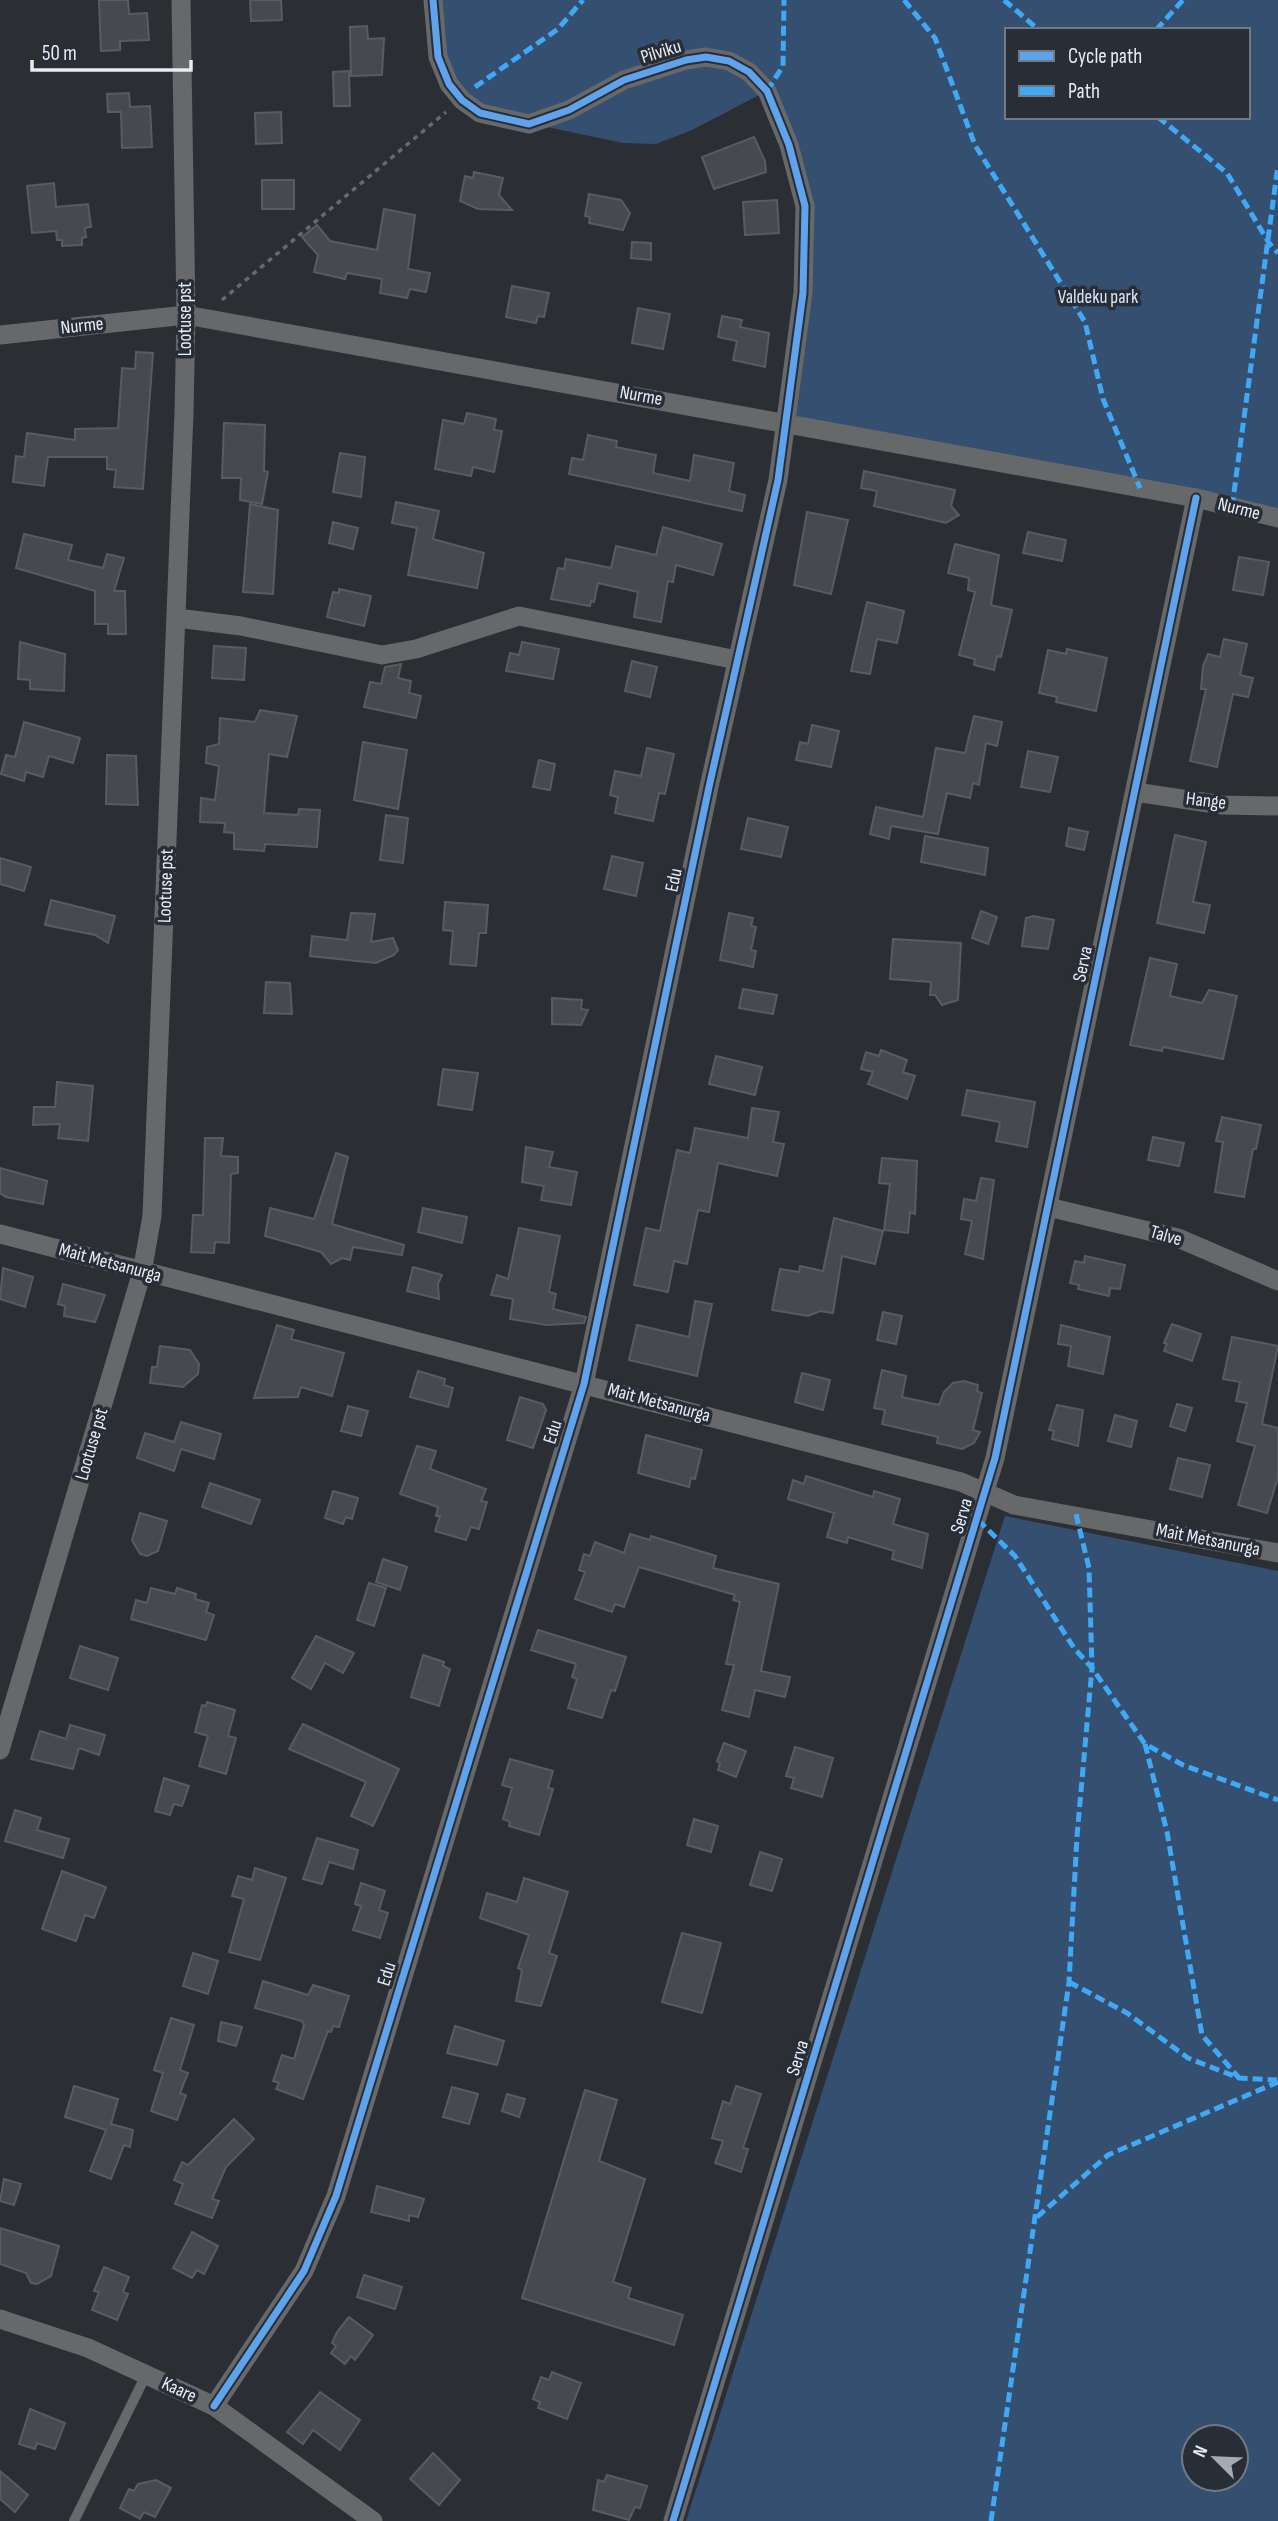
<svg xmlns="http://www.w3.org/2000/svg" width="1278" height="2521" viewBox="0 0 1278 2521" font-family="'Sofia Sans Condensed',sans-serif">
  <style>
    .green { fill: #354f71; fill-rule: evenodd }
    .building { fill: #464a4f; stroke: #585c60; stroke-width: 2 }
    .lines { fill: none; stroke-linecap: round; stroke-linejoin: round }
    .path { stroke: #67696b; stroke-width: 3.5; stroke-dasharray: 5 5; stroke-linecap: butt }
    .service { stroke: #66686a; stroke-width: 10 }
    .minor { stroke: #66686a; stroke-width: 19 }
    .quiet { stroke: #3fa9f5; stroke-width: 5; stroke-dasharray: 10 5; stroke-linecap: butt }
    .cycleway-casing { stroke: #272e38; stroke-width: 11 }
    .cycleway { stroke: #60a3ed; stroke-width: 7 }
    .labels { text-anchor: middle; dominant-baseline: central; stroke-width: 7; stroke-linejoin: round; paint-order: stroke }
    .street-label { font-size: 19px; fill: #e8ecf3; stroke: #272e38 }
    .park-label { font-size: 19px; fill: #d8e5f6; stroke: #272e38 }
  </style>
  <rect width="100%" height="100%" fill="#2b2f34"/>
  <g class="green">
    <path d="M433,0H1278V518L784,422L805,206L767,91L692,130L656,144L623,143L481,113L449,84ZM1007,30H1248V117H1007Z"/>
    <path d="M1005,1516L1278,1571V2521H686ZM1236,2437V2479H1194V2437Z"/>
  </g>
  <g class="building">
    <path d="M99,0H128L129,14L147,13L149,40L120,41V50L101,51Z"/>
    <path d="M250,0H281L282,20L251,21Z"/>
    <path d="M367,26L368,39L384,38L382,75L351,76L350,27Z"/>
    <path d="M349,71L350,106H334L333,72Z"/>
    <path d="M129,93L130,107L150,106L152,147L122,148L121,112H108L107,94Z"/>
    <path d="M281,112L282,143L256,144L255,113Z"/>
    <path d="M754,137L765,161L766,172L714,189L702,157Z"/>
    <path d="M474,172L503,178L499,195L512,210L478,209L460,201L465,176L473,178Z"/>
    <rect x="262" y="180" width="32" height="29"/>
    <path d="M54,183L56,207L88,204L91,227L85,228L86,237L82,238V245L62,246V240H57L56,231L32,233L27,186Z"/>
    <path d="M589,194L621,200L630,213L623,230L589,223L590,217L585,216Z"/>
    <path d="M777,200L779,233L745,235L743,202Z"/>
    <path d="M384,209L415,215L408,269L430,273L426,292L410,289L407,298L380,293L382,279L347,273L345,279L314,272L318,255L302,237L317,225L330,241L377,250Z"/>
    <path d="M632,242L651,243V260L631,258Z"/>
    <path d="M512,286L549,293L544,317L538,316L536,323L506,317Z"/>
    <path d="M638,308L670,314L663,349L632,343Z"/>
    <path d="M722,316L742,320L740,327L769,333L765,367L733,360L737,341L718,337Z"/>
    <path d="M136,352L153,353L143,489L114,487L116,470L107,469V457H48L44,486L13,482L16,456L24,457L27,433L75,440V429L118,428L122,368L135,369Z"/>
    <path d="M467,413L496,419L494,430L502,431L494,472L473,467L471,476L435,469L443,420L464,424Z"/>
    <path d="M224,423L265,425L264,471L268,472L262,504L240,500L241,478H222Z"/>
    <path d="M588,435L617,441L616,447L656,455L653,473L690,481L694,455L734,463L729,491L745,495L742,511L569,474L572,458L583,460Z"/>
    <path d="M340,453L365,457L361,497L333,492Z"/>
    <path d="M864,471L955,490L951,506L959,515L946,523L874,506L877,491L861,488Z"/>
    <path d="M396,502L439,511L433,539L484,553L477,588L408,575L417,528L392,523Z"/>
    <path d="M250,504L278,510L273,594L243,592Z"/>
    <path d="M807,512L848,520L831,594L794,585Z"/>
    <path d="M333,522L358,528L353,549L329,543Z"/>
    <path d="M663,527L722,544L713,575L676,565L673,582L668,581L661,622L634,617L638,592L598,583L594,602L591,601L590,606L551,599L558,568L564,569L566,559L611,568L616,546L656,555Z"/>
    <path d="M1028,532L1066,540L1062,561L1023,553Z"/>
    <path d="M24,534L72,545L68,560L103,568L107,554L124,558L114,591H125L126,634H108V624H95V591L16,568Z"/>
    <path d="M955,544L999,555L991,605L1012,610L1001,657L997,656L994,670L974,665L975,659L959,655L975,592L968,590L969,578L948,573Z"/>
    <path d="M1239,557L1269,562L1263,595L1233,590Z"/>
    <path d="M339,589L371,596L364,626L327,617L333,592L339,593Z"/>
    <path d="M867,602L904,611L897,643L877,639L870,674L851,671Z"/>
    <path d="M1224,639L1247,644L1240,675L1253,678L1248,697L1233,694L1217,767L1190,761L1206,689H1201L1203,666L1208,654L1220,657Z"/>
    <path d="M20,642L65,654L64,691L30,689V680L18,679Z"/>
    <path d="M522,642L559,649L553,679L506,671L510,653L519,655Z"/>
    <path d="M214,646L246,648L244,680L212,678Z"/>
    <path d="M1067,649L1107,658L1096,711L1056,702L1057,697L1039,693L1048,650L1066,654Z"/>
    <path d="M632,661L657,667L650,697L625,691Z"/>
    <path d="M401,664L398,678L411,681L409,693L421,696L416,718L364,707L370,682L381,684L385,667Z"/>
    <path d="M260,710L297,716L287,757L269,754L264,813L298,815L299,809L320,810L317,847L265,844L264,851L234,849V833L224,832L225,823L200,822L201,798L215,800L219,766L206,763L207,747L219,744L220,718L255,722Z"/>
    <path d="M974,716L1002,722L997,746L986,743L979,785L973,783L970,798L947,793L938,834L891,826L889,839L870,834L876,807L923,817L936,748L965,753Z"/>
    <path d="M24,722L80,738L73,763L49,756L43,777L26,772L24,781L1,774L6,755L15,757Z"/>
    <path d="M812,725L839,731L831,767L796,760L800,742L808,744Z"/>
    <path d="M363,742L407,750L398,809L354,800Z"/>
    <path d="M647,748L674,754L665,794L659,793L653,821L615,813L618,797L610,795L615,771L641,776Z"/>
    <path d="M1028,751L1058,757L1050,792L1021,787Z"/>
    <path d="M107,755L136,756L138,805L106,804Z"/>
    <path d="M539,760L555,764L550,790L533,787Z"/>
    <path d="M386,815L408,818L403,863L380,860Z"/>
    <path d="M748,818L788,827L781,857L741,849Z"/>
    <path d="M1069,828L1088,832L1084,850L1066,846Z"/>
    <path d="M1175,835L1206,842L1193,902L1210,905L1204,933L1157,923Z"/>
    <path d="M925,836L988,848L985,875L921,862Z"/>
    <path d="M612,856L643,863L636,896L604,889Z"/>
    <path d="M0,858L31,867L24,891L0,884Z"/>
    <path d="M51,900L115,916L108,943L95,935L45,925Z"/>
    <path d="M445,902L488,905L486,933H479L476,966L450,964L453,931L443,930Z"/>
    <path d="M981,911L997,917L988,944L972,938Z"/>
    <path d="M351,913L375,914L371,942L393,938L398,950L394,955L376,963L310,956L312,936L347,940Z"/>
    <path d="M729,913L753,918L751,926L756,927L751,950L756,951L753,967L720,960Z"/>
    <path d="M1033,916L1054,920L1048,949L1022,946L1026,918Z"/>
    <path d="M893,939L961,943L958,1000L942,1005L935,995H930L931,982L890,979Z"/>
    <path d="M1150,958L1177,964L1170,996L1202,1003L1209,990L1237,996L1223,1059L1163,1047L1162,1051L1130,1045Z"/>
    <path d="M266,982L290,983L292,1014L264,1013Z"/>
    <path d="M743,989L777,995L773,1014L739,1008Z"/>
    <path d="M552,998L582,1000L581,1009L588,1010L581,1025L552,1024Z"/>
    <path d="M881,1050L907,1060L903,1072L915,1076L907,1099L868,1084L873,1072L861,1069L866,1052L879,1056Z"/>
    <path d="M716,1056L762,1067L755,1095L709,1084Z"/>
    <path d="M443,1069L478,1073L472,1110L438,1105Z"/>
    <path d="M57,1082L93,1086L88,1141L58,1138L60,1124L33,1125L34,1107H55Z"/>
    <path d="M967,1090L1035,1102L1027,1147L996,1141L1000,1122L962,1115Z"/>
    <path d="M752,1108L779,1112L773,1142L784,1144L777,1176L718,1163L709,1212L698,1210L687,1264L674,1261L668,1292L634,1285L646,1228L660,1231L677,1150L690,1153L695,1128L748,1138Z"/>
    <path d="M1222,1117L1261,1125L1256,1149H1253L1244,1197L1215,1192L1223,1142L1216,1141Z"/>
    <path d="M1153,1137L1184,1143L1179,1166L1148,1160Z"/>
    <path d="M205,1138H223L221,1156L238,1157V1173L231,1174L229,1243L215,1242L214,1253L191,1252L193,1215H203Z"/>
    <path d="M526,1147L553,1152L549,1167L577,1172L571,1205L541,1200L544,1186L522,1182Z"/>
    <path d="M336,1153L348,1157L332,1224L404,1245L402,1255L353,1247L350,1260L342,1258L331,1264L321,1252L265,1236L270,1208L314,1219Z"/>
    <path d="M882,1158L917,1161L915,1214L910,1212L908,1233L884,1230L890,1184L879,1183Z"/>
    <path d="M0,1168L47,1181L43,1204L6,1197L0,1193Z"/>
    <path d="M981,1178L994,1180L983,1259L965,1254L972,1221L961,1219L964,1199L976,1201Z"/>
    <path d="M423,1208L467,1217L462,1243L418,1232Z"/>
    <path d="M834,1218L883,1231L875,1264L842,1256L833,1313L820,1311L808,1316L772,1310L780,1269L799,1272L800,1266L823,1271Z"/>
    <path d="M519,1228L560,1236L549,1292L556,1294L553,1309L586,1317L584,1323L547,1325L510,1319L513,1299L491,1295L497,1275L508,1279Z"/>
    <path d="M1085,1256L1125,1265L1120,1289L1110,1288L1109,1296L1078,1289L1079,1285L1070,1283L1075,1261L1084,1263Z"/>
    <path d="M413,1267L442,1275L438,1284L439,1299L407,1291Z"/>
    <path d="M3,1268L33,1277L25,1307L0,1299Z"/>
    <path d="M63,1284L105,1295L95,1322L64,1316L65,1306L58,1304Z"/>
    <path d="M695,1301L712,1304L697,1376L629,1360L637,1325L689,1337Z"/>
    <path d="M883,1312L902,1316L896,1344L877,1340Z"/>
    <path d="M1172,1324L1201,1334L1192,1361L1164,1351L1167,1344L1164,1343Z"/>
    <path d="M277,1325L294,1330L291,1339L344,1353L332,1396L301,1387L298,1397L254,1398Z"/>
    <path d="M1061,1325L1110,1337L1103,1374L1068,1366L1071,1346L1058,1344Z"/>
    <path d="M1232,1337L1278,1346L1262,1424L1278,1428V1477L1267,1513L1238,1505L1255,1446L1237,1441L1247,1403L1236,1401L1240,1382L1223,1379Z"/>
    <path d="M160,1346L190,1350L199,1364L198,1374L183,1387L150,1383L152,1367H157Z"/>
    <path d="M882,1370L906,1376L902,1397L939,1405L944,1392L953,1383L964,1381L978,1385L977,1391L982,1393L973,1430L980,1432L974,1443L962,1449L937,1443L938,1437L882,1424L885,1410L874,1408Z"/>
    <path d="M418,1371L445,1379L444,1385L453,1388L448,1407L410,1397Z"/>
    <path d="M802,1373L830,1380L823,1410L795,1402Z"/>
    <path d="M520,1397L543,1404L546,1410L533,1448L507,1440Z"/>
    <path d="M1177,1404L1192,1408L1185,1431L1170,1426Z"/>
    <path d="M1057,1405L1083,1410L1078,1446L1052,1439L1054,1431L1049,1430Z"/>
    <path d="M348,1406L368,1411L361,1436L341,1431Z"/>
    <path d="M1115,1415L1137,1421L1131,1447L1108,1441Z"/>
    <path d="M181,1422L221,1434L214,1459L181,1449L174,1471L137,1458L145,1433L174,1442Z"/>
    <path d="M646,1435L702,1450L695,1479L691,1478L689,1487L638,1473Z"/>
    <path d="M417,1446L436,1451L430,1469L486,1489L481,1501L487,1502L479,1529L471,1527L466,1540L435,1531L440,1516H436L438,1507L400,1494Z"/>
    <path d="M1178,1458L1210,1465L1202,1497L1170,1489Z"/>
    <path d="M806,1476L873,1497L874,1491L900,1499L893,1524L928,1534L922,1568L892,1559L894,1551L848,1537L847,1543L827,1537L834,1513L788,1499L793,1480L804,1484Z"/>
    <path d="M210,1483L260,1500L251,1524L202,1507Z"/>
    <path d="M333,1491L358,1498L352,1519L346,1517L343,1524L325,1518Z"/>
    <path d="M140,1513L167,1521L158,1551L147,1556L140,1554L132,1540Z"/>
    <path d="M630,1534L650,1540L651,1536L716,1556L713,1568L779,1584L761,1671L790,1677L785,1697L755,1690L749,1717L722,1710L734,1665L726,1664L740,1602L733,1600L735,1595L639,1567L624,1607L615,1604L612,1612L575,1599L585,1572L579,1570L584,1554L590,1556L595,1542L624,1553Z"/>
    <path d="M383,1559L407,1567L400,1590L376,1582Z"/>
    <path d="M369,1583L386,1588L374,1626L357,1620Z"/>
    <path d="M151,1588L175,1594L177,1588L196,1594L195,1599L209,1603L206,1612L214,1615L206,1640L131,1619L136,1600L147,1603Z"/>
    <path d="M538,1630L626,1657L615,1691L611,1690L602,1718L568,1708L577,1679L572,1677L576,1664L531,1650Z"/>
    <path d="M316,1636L354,1653L343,1673L325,1663L311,1689L292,1678Z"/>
    <path d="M80,1646L118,1658L108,1690L70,1678Z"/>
    <path d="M423,1655L444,1662L443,1666L450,1669L439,1706L411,1697Z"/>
    <path d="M207,1702L235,1710L228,1736L236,1738L226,1774L199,1766L208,1736L195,1732L202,1705L206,1706Z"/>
    <path d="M303,1724L399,1769L373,1826L351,1816L366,1782L289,1749Z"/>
    <path d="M70,1725L105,1735L99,1755L79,1748L73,1769L31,1759L40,1731L66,1739Z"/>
    <path d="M724,1743L746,1751L736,1777L718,1770L720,1763L717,1761Z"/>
    <path d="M795,1747L833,1758L822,1797L791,1788L794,1778L786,1776Z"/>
    <path d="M510,1759L553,1771L548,1788L553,1789L539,1835L509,1826L510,1822L503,1819L512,1788L502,1785Z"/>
    <path d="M164,1778L189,1786L182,1806L174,1804L170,1815L155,1811Z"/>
    <path d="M15,1810L41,1818L37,1830L69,1839L63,1858L5,1841Z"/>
    <path d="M694,1819L718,1826L711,1852L687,1845Z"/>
    <path d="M317,1838L358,1850L353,1869L329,1862L322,1884L303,1879Z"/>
    <path d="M760,1852L782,1859L772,1891L750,1885Z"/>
    <path d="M255,1868L286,1878L260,1960L229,1952L244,1899L232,1896L238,1876L252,1880Z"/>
    <path d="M62,1871L106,1887L94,1918L85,1915L76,1941L42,1929Z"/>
    <path d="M524,1878L568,1892L549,1953L557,1956L541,2006L516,2001L522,1970L518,1968L529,1935L480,1918L487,1893L517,1902Z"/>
    <path d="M361,1883L385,1891L379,1910L388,1913L380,1938L353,1930L361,1906L355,1904Z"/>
    <path d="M682,1933L721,1943L702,2013L662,2002Z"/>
    <path d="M193,1953L218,1961L208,1994L183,1986Z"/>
    <path d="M263,1981L308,1995L313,1985L349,1996L339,2027L333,2026L331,2032L328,2031L303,2099L276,2089L279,2083L273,2081L282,2055L294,2059L304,2025L302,2021L255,2008Z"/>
    <path d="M171,2018L194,2025L180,2070L188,2073L180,2093L186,2095L177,2120L151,2111L163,2073L154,2070Z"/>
    <path d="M221,2022L242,2027L236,2046L218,2041Z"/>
    <path d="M455,2026L504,2041L497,2065L447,2053Z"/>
    <path d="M74,2086L118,2099L111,2124L133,2130L130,2147L124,2145L111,2179L90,2171L106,2130L65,2117Z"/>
    <path d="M736,2086L761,2094L743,2148L748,2149L741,2172L715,2163L723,2141L712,2138L723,2101L730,2104Z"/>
    <path d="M452,2087L478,2094L469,2124L443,2117Z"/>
    <path d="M585,2090L617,2100L599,2161L645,2179L613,2282L631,2288L628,2298L683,2315L674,2345L522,2298Z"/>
    <path d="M507,2094L525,2099L519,2117L502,2111Z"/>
    <path d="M234,2119L254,2139L226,2167L212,2199L219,2201L212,2218L175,2204L183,2184L174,2180L182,2162L188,2165Z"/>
    <path d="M4,2179L21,2184L14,2205L0,2201Z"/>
    <path d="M377,2186L424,2199L418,2217L409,2215V2221L371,2212Z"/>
    <path d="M0,2228L59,2246L51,2276L37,2284L31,2283L26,2273L0,2264Z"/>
    <path d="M192,2232L218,2246L204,2274L197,2270L192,2278L173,2268Z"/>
    <path d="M104,2267L129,2277L123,2292L128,2294L117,2320L92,2310L99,2292L94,2291Z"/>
    <path d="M364,2275L402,2287L395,2309L357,2297Z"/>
    <path d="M349,2317L373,2335L355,2360L351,2356L345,2364L331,2353L336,2346L332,2343L337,2332Z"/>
    <path d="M552,2372L581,2383L567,2419L538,2408L540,2402L533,2399L541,2377L549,2380Z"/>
    <path d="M320,2392L360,2420L340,2450L313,2430L303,2444L287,2432Z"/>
    <path d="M30,2409L65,2423L55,2449L37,2443L35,2449L19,2444Z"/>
    <path d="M433,2453L460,2480L439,2505L410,2479Z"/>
    <path d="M0,2471L28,2495L15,2512L0,2499Z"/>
    <path d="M607,2475L647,2486L640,2508L635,2507L629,2520L593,2510L598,2480L604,2482Z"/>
    <path d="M156,2480L171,2488L155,2517L144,2512L140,2519L120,2508L129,2489L134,2491L138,2484Z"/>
  </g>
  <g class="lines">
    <path class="path" d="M222,300L446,112"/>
    <path class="service" d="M74,2521L146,2375"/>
    <g class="minor">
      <path d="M0,335L186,315L1196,498L1278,518"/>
      <path d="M177,618L241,626L382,655L416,649L519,616L737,660"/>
      <path d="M1135,792L1222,805L1278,806"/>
      <path d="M1048,1207L1178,1238L1278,1281"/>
      <path d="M0,1234L961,1482L1014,1505L1278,1553"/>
      <path d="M0,1750L142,1272L152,1216L184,413L186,315L181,0"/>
      <path d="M0,2319L88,2348L214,2406L373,2521"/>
      <path d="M214,2406L304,2271L336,2196L584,1384L709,787L778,480L803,293L805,206L789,145L767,91L749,72L729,61L706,57L686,60L624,80L569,110L529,124L480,113L462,100L449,84L438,57L433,0"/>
      <path d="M673,2521L995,1458L1196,498"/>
    </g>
    <g class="quiet">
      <path d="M904,0L935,38L975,145L1085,322L1103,399L1140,488"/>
      <path d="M1004,0L1039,30"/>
      <path d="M1156,30L1183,0"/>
      <path d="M475,87L558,29L583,0"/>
      <path d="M767,91L783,66L784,0"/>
      <path d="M1158,117L1227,173L1269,243L1278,253"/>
      <path d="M1232,507L1278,165"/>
      <path d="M978,1520L1015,1556L1074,1648L1092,1668L1145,1744L1183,1765L1278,1800"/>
      <path d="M1145,1744L1167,1832L1202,2035L1239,2078"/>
      <path d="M1069,1982L1127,2013L1188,2058L1239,2078L1277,2080"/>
      <path d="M1037,2217L1108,2155L1278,2082"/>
      <path d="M991,2521L1069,1982L1077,1836L1092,1668L1089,1568L1076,1514"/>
    </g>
    <defs>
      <g id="cycleway">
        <path d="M214,2406L304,2271L336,2196L584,1384L709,787L778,480L803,293L805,206L789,145L767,91L749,72L729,61L706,57L686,60L624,80L569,110L529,124L480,113L462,100L449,84L438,57L433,0"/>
        <path d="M673,2521L995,1458L1196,498"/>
      </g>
    </defs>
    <use href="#cycleway" class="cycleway-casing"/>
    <use href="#cycleway" class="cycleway"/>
  </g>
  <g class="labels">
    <g class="street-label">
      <text transform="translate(661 52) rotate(-17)">Pilviku</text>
      <text transform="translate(185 319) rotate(-90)">Lootuse pst</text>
      <text transform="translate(82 326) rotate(-6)">Nurme</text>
      <text transform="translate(641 396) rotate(10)">Nurme</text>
      <text transform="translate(1239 509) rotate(14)">Nurme</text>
      <text transform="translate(1206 801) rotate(7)">Hange</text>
      <text transform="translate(674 880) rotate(-78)">Edu</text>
      <text transform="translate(166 886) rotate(-88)">Lootuse pst</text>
      <text transform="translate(1083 964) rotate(-78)">Serva</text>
      <text transform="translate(1166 1236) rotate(16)">Talve</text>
      <text transform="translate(110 1263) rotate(15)">Mait Metsanurga</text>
      <text transform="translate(659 1403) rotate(15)">Mait Metsanurga</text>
      <text transform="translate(553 1432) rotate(-73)">Edu</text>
      <text transform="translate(92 1444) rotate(-74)">Lootuse pst</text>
      <text transform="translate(962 1516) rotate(-73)">Serva</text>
      <text transform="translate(1208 1540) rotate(11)">Mait Metsanurga</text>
      <text transform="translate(387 1974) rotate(-73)">Edu</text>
      <text transform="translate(798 2058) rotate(-73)">Serva</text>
      <text transform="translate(179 2390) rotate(25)">Kaare</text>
    </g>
    <g class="park-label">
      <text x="1098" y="297">Valdeku park</text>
    </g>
  </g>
  <rect x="1005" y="28" width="245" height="91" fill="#272e38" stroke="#747a83" stroke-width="2"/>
  <rect x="1019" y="51" width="35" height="10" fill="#60a3ed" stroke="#747a83" stroke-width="2"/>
  <text x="1068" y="63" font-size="21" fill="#e8ecf3">Cycle path</text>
  <rect x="1019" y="86" width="35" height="10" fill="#3fa9f5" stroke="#747a83" stroke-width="2"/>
  <text x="1068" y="98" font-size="21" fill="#e8ecf3">Path</text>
  <g transform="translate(1215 2458) rotate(294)"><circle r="33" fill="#272e38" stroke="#747a83" stroke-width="2"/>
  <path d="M0-5L12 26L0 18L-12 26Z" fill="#a6aab0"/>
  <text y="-10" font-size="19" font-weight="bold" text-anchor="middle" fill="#e8ecf3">N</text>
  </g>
  <path d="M32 60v10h159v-10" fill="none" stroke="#e8ecf3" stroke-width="3.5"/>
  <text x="42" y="60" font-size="21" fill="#e8ecf3" stroke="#272e38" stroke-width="5" paint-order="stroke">50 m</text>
</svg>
